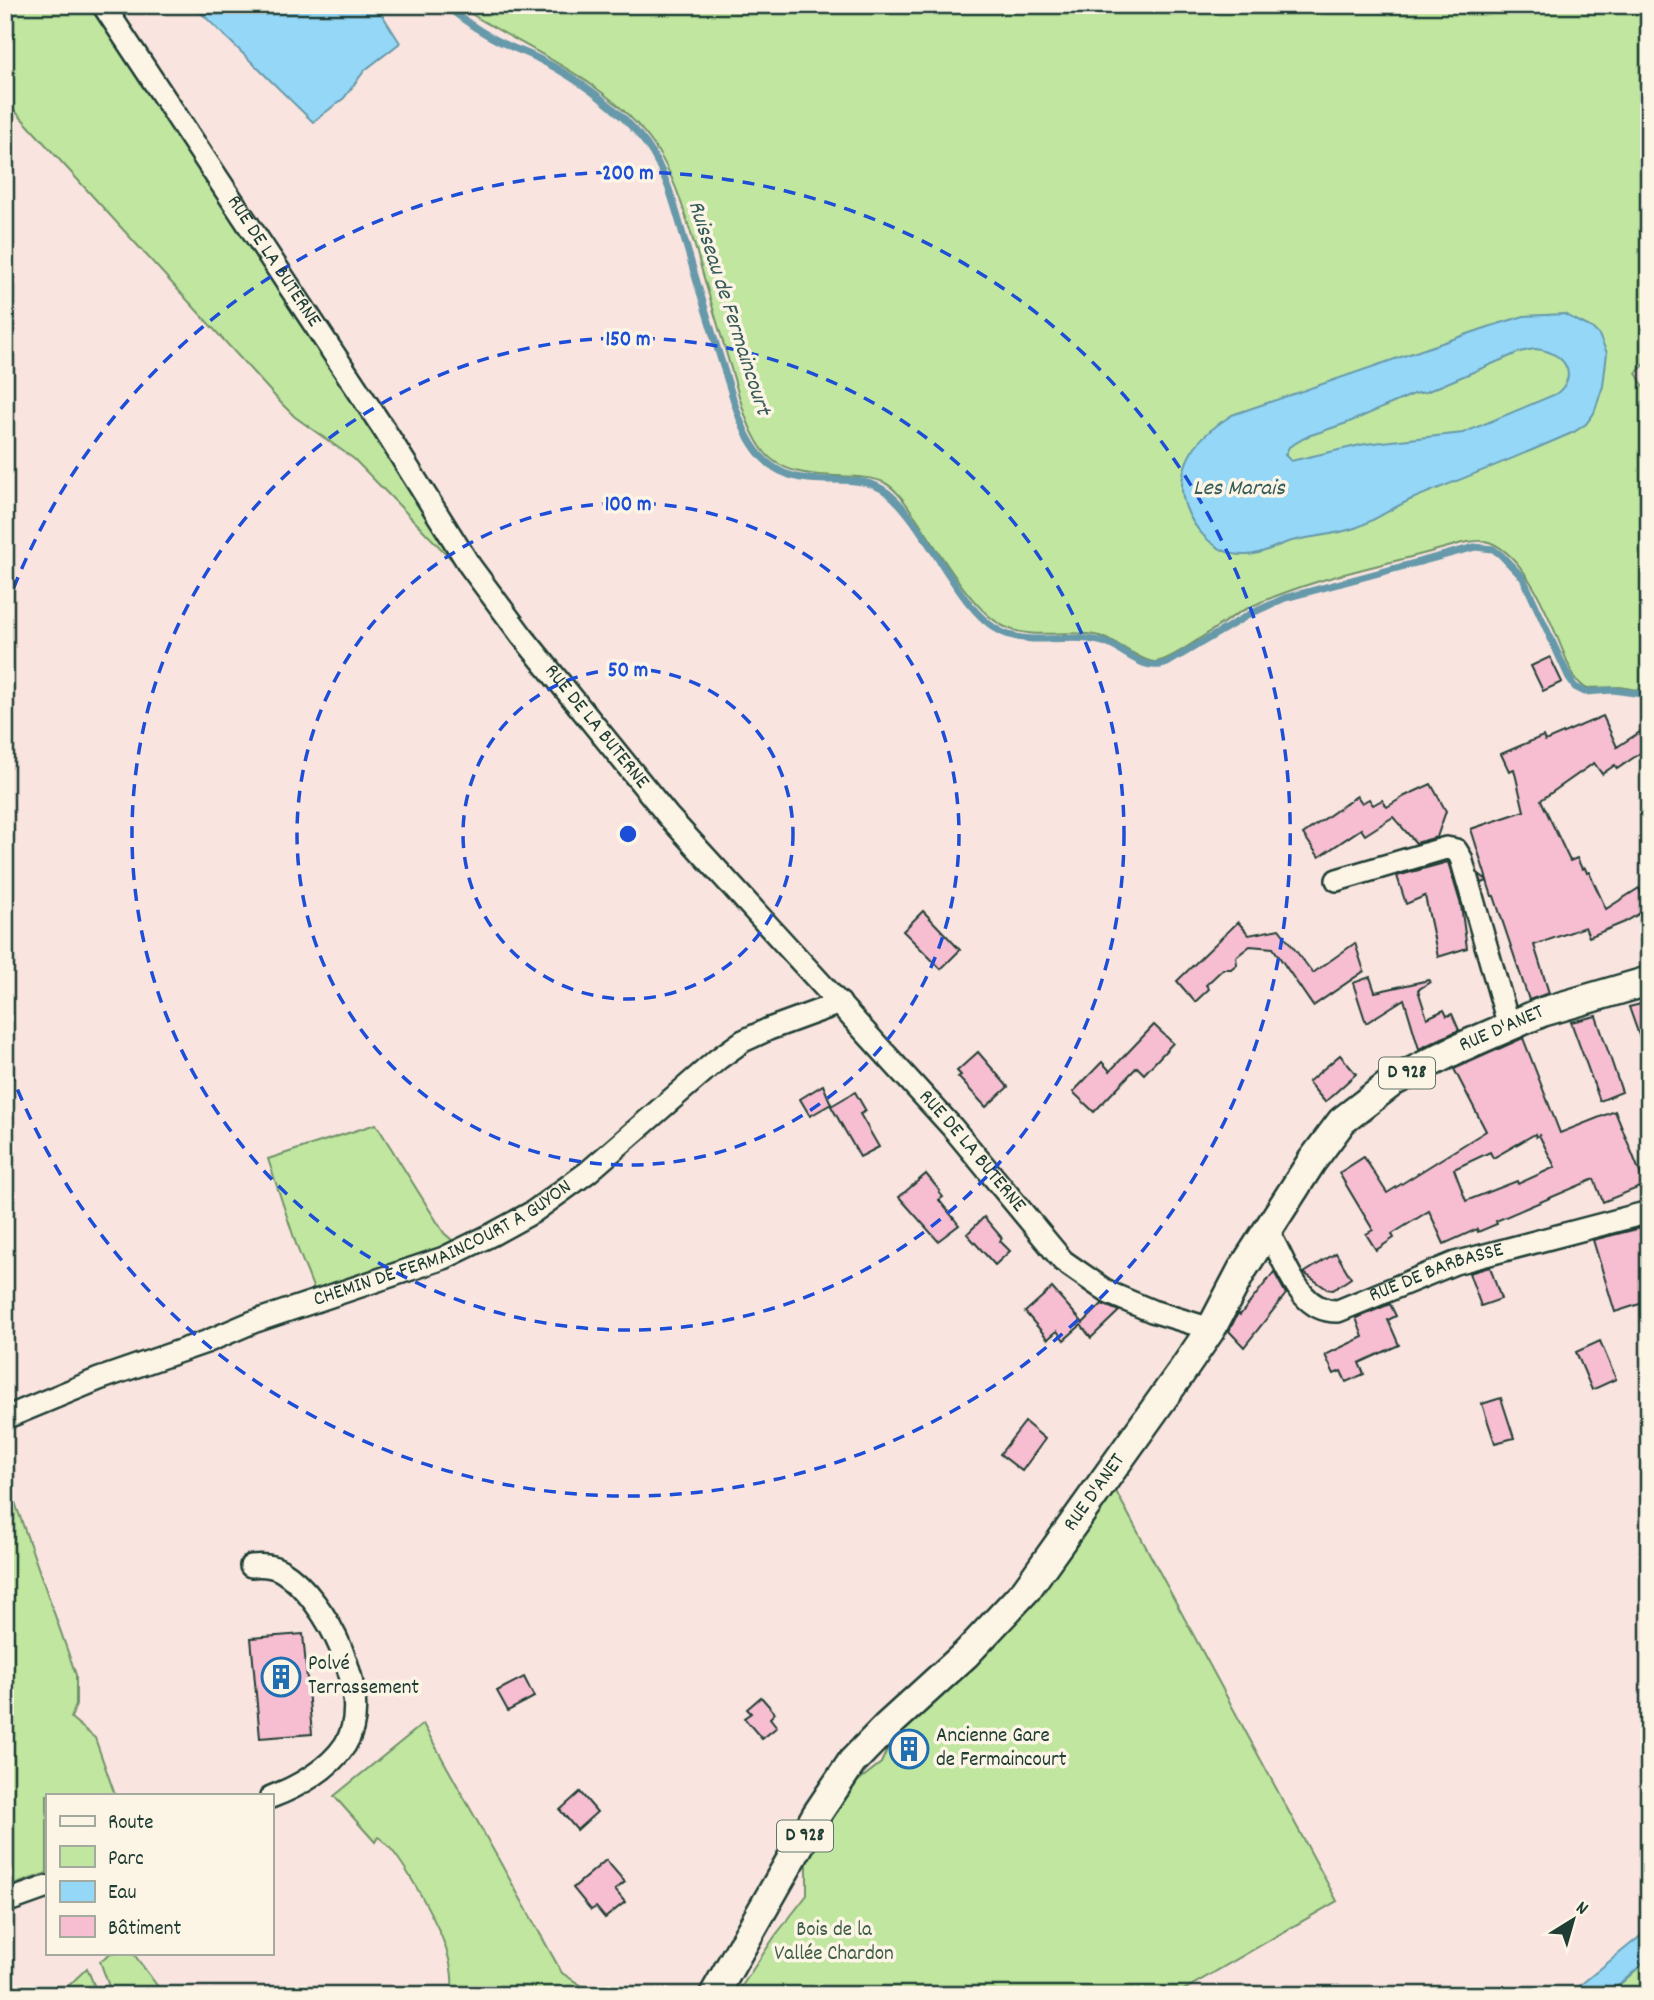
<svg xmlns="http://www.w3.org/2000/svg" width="1654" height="2000" viewBox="0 0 1654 2000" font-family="Dekko,sans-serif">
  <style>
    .green { fill: #c1e6a0; stroke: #70926a; stroke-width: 2 }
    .water { fill: #95d7f7; stroke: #6699a9; stroke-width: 2; fill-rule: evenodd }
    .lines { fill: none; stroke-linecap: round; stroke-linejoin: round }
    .stream { stroke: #6699a9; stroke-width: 7 }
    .building { fill: #f7bed1; stroke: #1f3d34; stroke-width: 2; fill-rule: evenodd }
    .minor-casing { stroke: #1f3d34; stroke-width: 26 }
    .major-casing { stroke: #1f3d34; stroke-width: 33 }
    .minor { stroke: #fcf5e5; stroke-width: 21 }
    .major { stroke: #fcf5e5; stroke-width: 28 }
    .ring { fill: none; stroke: #1d4ed8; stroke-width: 3.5; stroke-dasharray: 12 9 }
    .labels { text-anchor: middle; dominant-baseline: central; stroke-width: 7; stroke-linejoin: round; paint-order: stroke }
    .shield { fill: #fcf5e5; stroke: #617469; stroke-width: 2 }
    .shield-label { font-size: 19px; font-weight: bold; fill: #1f3d34 }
    .street-label { font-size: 21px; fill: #1f3d34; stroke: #fcf5e5 }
    .poi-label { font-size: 21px; fill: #1f3d34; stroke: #fcf5e5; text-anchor: start }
    .park-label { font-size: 21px; fill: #3f5f4a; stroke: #fcf5e5 }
    .water-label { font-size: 23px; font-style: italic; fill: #375c5b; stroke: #fcf5e5 }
    .centre { fill: #1d4ed8; stroke: #fcf5e5; stroke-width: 3.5 }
    .ring-label { font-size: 21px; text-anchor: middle; font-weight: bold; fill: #1d4ed8; stroke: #fcf5e5; stroke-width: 7; stroke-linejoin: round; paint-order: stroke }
  </style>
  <rect width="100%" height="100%" fill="#fae4df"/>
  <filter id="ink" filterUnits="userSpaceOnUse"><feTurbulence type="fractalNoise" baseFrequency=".0143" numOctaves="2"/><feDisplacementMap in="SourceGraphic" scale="14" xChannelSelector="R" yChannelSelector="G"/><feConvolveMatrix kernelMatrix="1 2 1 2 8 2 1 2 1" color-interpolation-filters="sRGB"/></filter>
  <g filter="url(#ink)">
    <g class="green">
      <path d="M5,5H93L269,273L458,566L354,459L295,417L282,404L5,100Z"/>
      <path d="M457,5H1649V360L1636,373L1649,396V428L1644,431L1649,440V692L1620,687L1585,688L1574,678C1557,639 1532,558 1489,542C1481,539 1471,542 1462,543C1390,565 1313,576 1244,610C1224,620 1173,661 1155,662C1144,663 1115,640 1099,636C1069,628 1032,641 1003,626C971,609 938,550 917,519C908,507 898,490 885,483C877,478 867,478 858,477C827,475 783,479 762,449C746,426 740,399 732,372C720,332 708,293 697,253C685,215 676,177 653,144C606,77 523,49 457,5Z"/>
      <path d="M376,1124L444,1233L452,1240L462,1243L315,1292L297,1247L268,1159Z"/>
      <path d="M5,1474L76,1675V1705L71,1718L95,1738L115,1795H47V1873L5,1888Z"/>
      <path d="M1112,1484L1337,1901L1175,1995H736L775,1936L807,1895V1861L849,1788L881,1763L889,1745L919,1714Z"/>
      <path d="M423,1724L562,1973L596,1995H451C454,1981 451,1965 447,1952C440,1927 399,1849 378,1837L375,1842L334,1796Z"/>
      <path d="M111,1953H133L164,1995H112L100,1961Z"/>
      <path d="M1649,1958V1995H1608Z"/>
      <path d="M87,1968L98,1995H59Z"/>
    </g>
    <g class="water">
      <path d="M193,5H376L400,43L365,70L344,98L313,122Z"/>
      <path d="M1564,314L1592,328L1599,335L1607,353L1603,386L1594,413L1586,424L1574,432C1520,456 1466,477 1412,499C1392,508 1374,521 1355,528C1335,535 1313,536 1292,541C1278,544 1262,555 1247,555C1214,557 1184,521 1182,490C1181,454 1203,433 1232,415L1491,326L1524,316ZM1534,349C1561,350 1582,374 1556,394L1463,433L1365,444L1291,461L1285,455L1289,447L1308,436L1347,423L1414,394L1426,392L1520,352Z"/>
      <path d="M1649,1929V1958L1608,1995H1568Z"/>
    </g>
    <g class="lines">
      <path class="stream" d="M444,5C463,19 481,33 503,43C514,49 526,52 537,58C577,78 620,108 647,145C670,178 677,217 689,255C701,297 714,338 727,379C734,401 740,425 752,444C789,504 851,463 888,493C929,526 961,620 1009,635C1040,645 1074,632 1106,643C1127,651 1145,674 1169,662L1250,614L1285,598L1475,547L1493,549L1501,555L1523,578L1570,680L1575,687L1585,692L1613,690L1649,695"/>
    </g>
    <g class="building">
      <path d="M1550,657L1562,682L1543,691L1531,666Z"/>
      <path d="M1603,716L1617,747L1649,726V747L1617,769L1615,765L1602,774L1594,763L1541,800L1570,861L1577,858L1582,869L1585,868L1587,873L1589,872L1606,909L1639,888L1647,909L1625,922L1589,937L1585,927L1534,945L1549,993L1529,1000L1494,896H1492L1487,881L1482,883L1479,874L1487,880L1471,829L1524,811L1514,769L1509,771L1501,754L1543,736L1545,741Z"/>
      <path d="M1431,784L1446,811L1437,837L1416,843L1393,817L1365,835L1361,829L1319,857L1303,834L1357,796L1362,803L1369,799L1373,805L1382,800L1387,807L1405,796Z"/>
      <path d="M1448,862L1461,905L1467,948L1438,957L1425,896L1406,904L1397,876Z"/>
      <path d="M923,911L960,950L941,969L903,931Z"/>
      <path d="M1238,922L1249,935L1279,929L1313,973L1355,943L1364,971L1313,1006L1273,948L1250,946L1236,957L1237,964L1231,969H1223L1206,985L1209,989L1195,1002L1177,981Z"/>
      <path d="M1370,977L1375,992L1429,980L1430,982L1418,990L1427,1018L1444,1010L1447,1016L1452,1014L1459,1030L1419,1049L1404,999L1366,1023L1353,983Z"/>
      <path d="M1649,1002V1054L1646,1055L1629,1007Z"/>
      <path d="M1596,1016L1622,1092L1600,1101L1571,1022Z"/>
      <path d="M1154,1025L1173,1043L1144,1074L1137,1067L1094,1112L1073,1092L1102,1062L1110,1071Z"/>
      <path d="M1523,1038L1560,1133L1615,1111L1645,1185L1603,1202L1594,1179L1496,1221L1497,1224L1478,1232L1477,1229L1444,1244L1429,1211L1392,1234L1394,1238L1376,1250L1366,1234L1373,1230L1339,1173L1364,1157L1387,1193L1486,1131L1454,1069ZM1535,1134L1536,1137L1539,1135L1555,1167L1518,1184L1517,1181L1466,1201L1454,1169L1490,1152L1493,1158Z"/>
      <path d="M978,1052L1008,1087L986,1107L958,1077L961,1075L957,1071Z"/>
      <path d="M1340,1055L1356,1074L1325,1102L1308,1082Z"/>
      <path d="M823,1085L831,1104L810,1116L800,1099Z"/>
      <path d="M855,1092L866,1111L860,1114L879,1147L860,1157L831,1106Z"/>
      <path d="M926,1174L940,1191L939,1192L943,1197L939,1200L959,1225L938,1241L899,1197Z"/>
      <path d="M984,1217L1002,1238L1000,1241L1010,1251L995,1265L967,1234Z"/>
      <path d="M1649,1226V1301L1615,1312L1593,1240Z"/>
      <path d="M1336,1253L1351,1278L1333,1290L1327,1289L1304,1273Z"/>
      <path d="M1490,1267L1501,1299L1481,1306L1469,1273Z"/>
      <path d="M1274,1272L1286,1294L1244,1347L1229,1331L1238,1313L1240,1315Z"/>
      <path d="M1052,1288L1083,1323L1102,1304L1119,1311L1091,1338L1081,1325L1064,1340L1057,1331L1048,1339L1025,1312Z"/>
      <path d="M1390,1304L1396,1316L1388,1320L1399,1345L1359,1363L1364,1374L1346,1382L1341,1371L1334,1374L1325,1355L1363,1337L1356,1318Z"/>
      <path d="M1600,1341L1616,1379L1592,1390L1576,1352Z"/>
      <path d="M1501,1398L1514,1438L1495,1443L1482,1404Z"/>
      <path d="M1025,1422L1045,1439L1022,1471L1000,1454Z"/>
      <path d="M303,1634L312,1734L260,1738L251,1638Z"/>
      <path d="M524,1677L534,1697L508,1711L497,1691Z"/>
      <path d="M761,1697L775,1713L770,1718L777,1727L762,1739L744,1718L751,1713L747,1709Z"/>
      <path d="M580,1792L597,1812L577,1830L560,1810Z"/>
      <path d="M606,1860L625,1882L615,1890L625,1902L605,1918L596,1907L591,1910L573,1888Z"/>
    </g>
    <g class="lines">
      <defs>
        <g id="minor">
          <path id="s1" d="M103,5L385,431L470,566L522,636L668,816L952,1127L1063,1261L1109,1293L1152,1311L1211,1329"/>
          <path d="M1337,880L1446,848L1456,850L1461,858L1509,1026"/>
          <path id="s2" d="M1267,1231C1287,1260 1296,1312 1338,1311L1455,1263L1649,1212"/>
          <path id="s3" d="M5,1418L99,1379L206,1342L253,1322L444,1258L493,1234L533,1212L588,1172L718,1059L743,1041L769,1029L840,1003"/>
          <path d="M251,1566C262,1565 272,1565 282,1571C326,1598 376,1697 345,1745C329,1769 298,1787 271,1797"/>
          <path d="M5,1902L47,1887"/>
        </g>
        <g id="major">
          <path id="s4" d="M714,1995L817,1814L852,1762L886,1727L966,1654L1026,1590L1185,1367L1211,1329L1242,1270L1312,1161L1342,1121L1394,1081L1457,1049L1542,1012L1649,981"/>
        </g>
      </defs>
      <use href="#minor" class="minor-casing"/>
      <use href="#major" class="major-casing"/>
      <use href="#minor" class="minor"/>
      <use href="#major" class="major"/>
    </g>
  </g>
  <g class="ring">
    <circle cx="628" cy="834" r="165"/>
    <circle cx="628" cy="834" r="331"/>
    <circle cx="628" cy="834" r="496"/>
    <path d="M6 608A662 662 0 1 1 6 1060"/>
  </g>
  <defs>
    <symbol id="building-ring" viewBox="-11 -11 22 22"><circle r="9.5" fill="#fcf5e5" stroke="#1f6fb2" stroke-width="1.5"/><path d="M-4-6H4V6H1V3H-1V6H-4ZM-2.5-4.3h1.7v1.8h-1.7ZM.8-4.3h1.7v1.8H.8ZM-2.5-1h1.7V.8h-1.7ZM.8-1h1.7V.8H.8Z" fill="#1f6fb2"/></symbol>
  </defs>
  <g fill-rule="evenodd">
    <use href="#building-ring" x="259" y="1655" width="44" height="44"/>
    <use href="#building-ring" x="887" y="1727" width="44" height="44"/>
  </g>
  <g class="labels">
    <g class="shield">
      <rect x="1379" y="1057.5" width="56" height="31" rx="5"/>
      <rect x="777" y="1820.5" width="56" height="31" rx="5"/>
    </g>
    <g class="shield-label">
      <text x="1407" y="1073">D 928</text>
      <text x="805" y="1836">D 928</text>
    </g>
    <g class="street-label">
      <text stroke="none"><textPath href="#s1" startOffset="308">RUE DE LA BUTERNE</textPath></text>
      <text stroke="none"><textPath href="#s1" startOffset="875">RUE DE LA BUTERNE</textPath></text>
      <text stroke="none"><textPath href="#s4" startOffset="1267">RUE D'ANET</textPath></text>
      <text stroke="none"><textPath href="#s1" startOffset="1442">RUE DE LA BUTERNE</textPath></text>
      <text stroke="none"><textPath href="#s3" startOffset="472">CHEMIN DE FERMAINCOURT À GUYON</textPath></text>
      <text stroke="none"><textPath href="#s2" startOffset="219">RUE DE BARBASSE</textPath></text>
      <text stroke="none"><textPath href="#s4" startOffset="635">RUE D'ANET</textPath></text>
    </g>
    <g class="poi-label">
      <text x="308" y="1665">Polvé<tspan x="308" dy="24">Terrassement</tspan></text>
      <text x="936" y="1737">Ancienne Gare<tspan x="936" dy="24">de Fermaincourt</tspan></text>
    </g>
    <g class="park-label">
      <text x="834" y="1931">Bois de la<tspan x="834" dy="24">Vallée Chardon</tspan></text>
    </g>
    <g class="water-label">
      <text transform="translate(728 308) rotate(72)">Ruisseau de Fermaincourt</text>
      <text x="1239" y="489">Les Marais</text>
    </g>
  </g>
  <circle cx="628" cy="834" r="10" class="centre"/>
  <g class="ring-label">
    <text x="628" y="179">200 m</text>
    <text x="628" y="345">150 m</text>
    <text x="628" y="510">100 m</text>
    <text x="628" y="676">50 m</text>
  </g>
  <rect width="1654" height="2000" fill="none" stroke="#fcf5e5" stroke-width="28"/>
  <rect x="14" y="14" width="1626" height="1972" fill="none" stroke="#1f3d34" stroke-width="2.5" filter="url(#ink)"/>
  <rect x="46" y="1794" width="228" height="161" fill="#fcf5e5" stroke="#a4ab9e" stroke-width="2"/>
  <rect x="60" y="1816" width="35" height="10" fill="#fcf5e5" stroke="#a4ab9e" stroke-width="2"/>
  <text x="108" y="1828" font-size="21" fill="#1f3d34">Route</text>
  <rect x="60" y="1846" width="35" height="21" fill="#c1e6a0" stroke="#a4ab9e" stroke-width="2"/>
  <text x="108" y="1864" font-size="21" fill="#1f3d34">Parc</text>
  <rect x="60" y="1881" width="35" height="21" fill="#95d7f7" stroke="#a4ab9e" stroke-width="2"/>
  <text x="108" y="1898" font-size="21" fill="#1f3d34">Eau</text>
  <rect x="60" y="1916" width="35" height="21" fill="#f7bed1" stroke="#a4ab9e" stroke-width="2"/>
  <text x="108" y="1934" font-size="21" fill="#1f3d34">Bâtiment</text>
  <g transform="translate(1573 1920) rotate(37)" stroke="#fcf5e5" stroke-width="5" paint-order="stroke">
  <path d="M0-5L12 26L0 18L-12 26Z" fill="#1f3d34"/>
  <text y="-10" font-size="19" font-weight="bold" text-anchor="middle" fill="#1f3d34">N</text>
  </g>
</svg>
